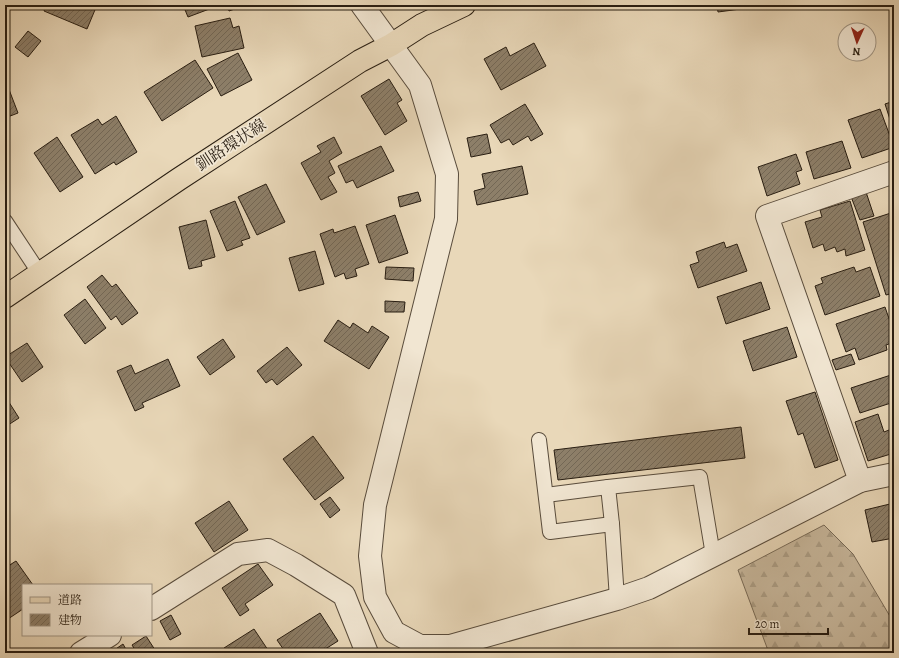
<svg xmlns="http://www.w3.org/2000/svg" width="899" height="658" viewBox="0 0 899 658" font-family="Alegreya,'Noto Serif JP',serif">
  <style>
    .forest { fill: url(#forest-firs); stroke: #786b58 }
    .building { fill: url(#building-hatch); stroke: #291e12 }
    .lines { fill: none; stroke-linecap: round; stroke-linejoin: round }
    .service-casing { stroke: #594c3c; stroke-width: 16 }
    .minor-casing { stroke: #594c3c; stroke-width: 24 }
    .primary-casing { stroke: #291e12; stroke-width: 24 }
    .service { stroke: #f1e6d2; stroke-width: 14 }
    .minor { stroke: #f1e6d2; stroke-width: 22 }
    .primary { stroke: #e9d8b9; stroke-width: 22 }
    .labels { text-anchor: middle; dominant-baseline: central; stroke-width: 3.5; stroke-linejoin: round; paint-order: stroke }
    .street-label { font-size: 16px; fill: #291e12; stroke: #f1e6d2 }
  </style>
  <defs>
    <pattern id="forest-firs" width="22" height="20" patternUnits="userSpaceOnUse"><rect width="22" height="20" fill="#c8b89d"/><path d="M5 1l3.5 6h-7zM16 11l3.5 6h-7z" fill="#ac9e86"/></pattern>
    <pattern id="building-hatch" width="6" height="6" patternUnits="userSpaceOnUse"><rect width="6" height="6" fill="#8d7f69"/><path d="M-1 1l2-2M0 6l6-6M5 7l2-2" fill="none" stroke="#736755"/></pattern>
  </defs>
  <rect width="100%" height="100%" fill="#e9d8b9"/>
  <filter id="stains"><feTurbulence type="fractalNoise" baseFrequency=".005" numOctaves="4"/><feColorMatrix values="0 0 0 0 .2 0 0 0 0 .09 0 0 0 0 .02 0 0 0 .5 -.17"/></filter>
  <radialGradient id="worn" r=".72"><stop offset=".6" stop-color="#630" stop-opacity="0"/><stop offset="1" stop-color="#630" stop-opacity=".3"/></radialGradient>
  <path class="forest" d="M824,525L853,554L894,623V653H769L738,570Z"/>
  <g class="building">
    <path d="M46,5H97L87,29L44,11Z"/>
    <path d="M183,5H220L188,17Z"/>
    <path d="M227,5H246L229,11Z"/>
    <path d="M717,5H763V6L718,12Z"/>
    <path d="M230,18L233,28L239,26L244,48L202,57L195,26Z"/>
    <path d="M28,31L41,41L28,57L15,47Z"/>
    <path d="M534,43L546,66L501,90L484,59L506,47L510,56Z"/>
    <path d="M238,53L252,80L221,96L207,69Z"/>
    <path d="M195,60L213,88L162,121L144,92Z"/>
    <path d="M5,79L18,113L5,118Z"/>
    <path d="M389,79L402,100L397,103L407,121L385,135L361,96Z"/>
    <path d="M894,101V132L885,104Z"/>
    <path d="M525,104L543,134L531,141L528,136L513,145L509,139L501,143L490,125Z"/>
    <path d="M880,109L894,147L862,158L848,120Z"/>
    <path d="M116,116L137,152L116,165L114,162L95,174L71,135L98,119L102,125Z"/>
    <path d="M487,134L491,153L471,157L467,138Z"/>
    <path d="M57,137L83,177L60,192L34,153Z"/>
    <path d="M334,137L342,153L329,161L335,173L328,177L337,192L321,200L301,163L321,152L317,146Z"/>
    <path d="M842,141L851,168L814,179L806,152Z"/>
    <path d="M381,146L394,171L357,188L353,180L346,183L338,166Z"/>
    <path d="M796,154L802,170L796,172L800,184L767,196L758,167Z"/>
    <path d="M522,166L528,194L477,205L474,191L485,188L482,174Z"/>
    <path d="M266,184L285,222L257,235L238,197Z"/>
    <path d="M865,189L874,216L860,220L850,194Z"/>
    <path d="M418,192L421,201L400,207L398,197Z"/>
    <path d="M235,201L250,238L241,241L243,245L227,251L210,211Z"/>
    <path d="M850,201L865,250L846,256L845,249L837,252L835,247L825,251L823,244L813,248L805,222L822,217L820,210Z"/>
    <path d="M894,212V293L886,295L863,222Z"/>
    <path d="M395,215L408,253L379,263L366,225Z"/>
    <path d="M206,220L215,257L201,261L202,266L189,269L179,227Z"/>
    <path d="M355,226L369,264L355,269L357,276L346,279L344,273L335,277L320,234L333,229L334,233Z"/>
    <path d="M724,242L726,248L737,244L747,271L698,288L690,265L699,262L696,252Z"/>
    <path d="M315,251L324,284L299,291L289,258Z"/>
    <path d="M386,267L414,268L413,281L385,279Z"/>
    <path d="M854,267L856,272L870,267L880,296L825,315L815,286L823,283L821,278Z"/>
    <path d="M102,275L112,287L116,284L138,313L122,325L116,316L111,320L87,287Z"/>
    <path d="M761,282L770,309L726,324L717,297Z"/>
    <path d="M85,299L106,328L85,344L64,315Z"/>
    <path d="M385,301L405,302L404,312H385Z"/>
    <path d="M885,307L894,333V342L886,345L887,350L859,360L855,348L846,352L836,324Z"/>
    <path d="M338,320L350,328L353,323L368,333L372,326L389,337L369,369L324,341Z"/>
    <path d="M787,327L797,357L753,371L743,341Z"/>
    <path d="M223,339L235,357L210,375L197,357Z"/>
    <path d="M27,343L43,367L22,382L5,357Z"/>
    <path d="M287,347L302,365L277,385L272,379L266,383L257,371Z"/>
    <path d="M851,354L855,364L836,370L832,360Z"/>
    <path d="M168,359L180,386L142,403L144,407L135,411L117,371L131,365L135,374Z"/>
    <path d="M894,374V402L860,413L851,388Z"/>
    <path d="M815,392L838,460L815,468L803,433L798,435L786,401Z"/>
    <path d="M5,396L19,418L5,427Z"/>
    <path d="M878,414L884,432L894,428V453L868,461L855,422Z"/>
    <path d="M741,427L745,458L558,480L554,450Z"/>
    <path d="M313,436L344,478L315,500L283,459Z"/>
    <path d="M330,497L340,510L330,518L320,504Z"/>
    <path d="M229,501L248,530L214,552L195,523Z"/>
    <path d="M894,503V538L872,542L865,510Z"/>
    <path d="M16,561L33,585H23V609L5,621V568Z"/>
    <path d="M258,564L273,585L245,604L249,610L240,616L222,588Z"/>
    <path d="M320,613L338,641L319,653H286L277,640Z"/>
    <path d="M171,615L181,634L170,640L160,621Z"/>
    <path d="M254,629L270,653H227L224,648Z"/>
    <path d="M146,636L157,653H137L132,645Z"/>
    <path d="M123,644L128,653H110Z"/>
  </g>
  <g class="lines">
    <defs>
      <g id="service">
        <path d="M5,221L40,274"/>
        <path d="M539,440L550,532L612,524L617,599"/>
        <path d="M546,495L608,487"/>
        <path d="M612,524L608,487L700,477L713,555"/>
      </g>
      <g id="minor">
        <path d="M362,5L420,85L447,174L446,219L375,505L370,556L375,597L394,632L420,646H450L617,599L649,588L860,481L894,474"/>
        <path d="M860,481L767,216L894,172"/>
        <path d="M151,609L238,554L268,550L296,565L344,595L367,653"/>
        <path d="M81,653L110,635"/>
      </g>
      <path id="primary" d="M5,297L179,179L360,61L391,45L422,25L464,5"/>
    </defs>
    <use href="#service" class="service-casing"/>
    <use href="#minor" class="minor-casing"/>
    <use href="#primary" class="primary-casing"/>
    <use href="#service" class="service"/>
    <use href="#minor" class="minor"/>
    <use href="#primary" class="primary"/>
  </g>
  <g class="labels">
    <g class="street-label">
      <text transform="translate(231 145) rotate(-33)">釧路環状線</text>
    </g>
  </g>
  <rect width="899" height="658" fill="none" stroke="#e9d8b9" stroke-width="20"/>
  <rect x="6" y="6" width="887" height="646" fill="none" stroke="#291e12" stroke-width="2"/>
  <rect x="10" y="10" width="879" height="638" fill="none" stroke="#291e12"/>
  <rect x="22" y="584" width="130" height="52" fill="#f1e6d2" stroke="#a19685"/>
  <rect x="30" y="597" width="20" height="6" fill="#e9d8b9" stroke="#a19685"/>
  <text x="58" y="604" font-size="12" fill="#291e12">道路</text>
  <rect x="30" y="614" width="20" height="12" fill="url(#building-hatch)" stroke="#a19685"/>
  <text x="58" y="624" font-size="12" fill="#291e12">建物</text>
  <g transform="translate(857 42) rotate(183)"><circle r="19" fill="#f1e6d2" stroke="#a19685"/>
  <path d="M0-3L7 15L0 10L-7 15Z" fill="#8f2418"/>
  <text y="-6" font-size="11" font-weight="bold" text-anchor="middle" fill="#291e12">N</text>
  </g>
  <path d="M749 628v6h79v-6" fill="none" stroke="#291e12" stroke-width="2"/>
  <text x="755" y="628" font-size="12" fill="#291e12" stroke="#f1e6d2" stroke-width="3" paint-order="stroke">20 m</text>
  <rect width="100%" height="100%" filter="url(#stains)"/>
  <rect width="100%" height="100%" fill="url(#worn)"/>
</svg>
